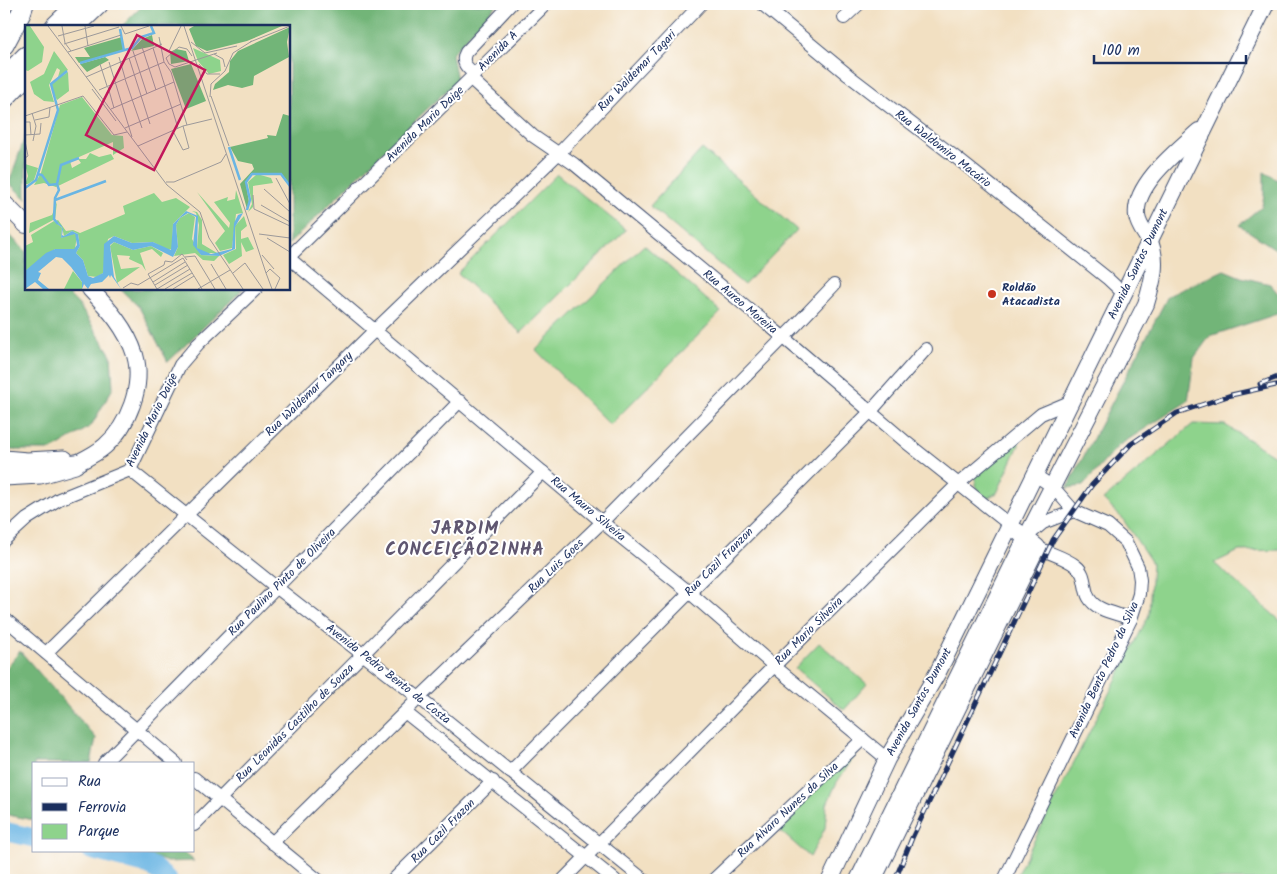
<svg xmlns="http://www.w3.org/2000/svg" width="1287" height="884" viewBox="0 0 1287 884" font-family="Kalam,sans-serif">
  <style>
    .green { fill: #8ed38c; stroke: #548175 }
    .forest { fill: #72b578; stroke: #46726b }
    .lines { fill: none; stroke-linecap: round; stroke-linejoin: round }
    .river { stroke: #6ab5e3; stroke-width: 19 }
    .minor-casing { stroke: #3b4a6d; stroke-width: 14 }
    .major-casing { stroke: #3b4a6d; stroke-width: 18 }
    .highway-casing { stroke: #3b4a6d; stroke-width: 21 }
    .minor { stroke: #fff; stroke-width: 12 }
    .major { stroke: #fff; stroke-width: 16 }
    .highway { stroke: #fff; stroke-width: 19 }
    .rail-casing { stroke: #1b2f5e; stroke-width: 5 }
    .rail { stroke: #fff; stroke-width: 3; stroke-dasharray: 9; stroke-linecap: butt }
    .poi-dot { fill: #c8321e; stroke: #fff; stroke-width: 2 }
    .labels { text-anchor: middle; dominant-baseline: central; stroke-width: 4; stroke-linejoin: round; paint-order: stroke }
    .street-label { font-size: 12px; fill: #1b2f5e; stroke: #fff }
    .poi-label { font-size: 12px; font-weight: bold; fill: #1b2f5e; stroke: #fff; text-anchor: start }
    .district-label { font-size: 18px; font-weight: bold; letter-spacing: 1px; fill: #5f5670; stroke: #fff }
    .inset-river { fill: none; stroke: #6ab5e3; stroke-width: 2.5 }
    .inset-road { fill: none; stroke: #9c999a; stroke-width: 1 }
    .view { fill: #c2185b; fill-opacity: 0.15; stroke: #c2185b; stroke-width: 2.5 }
    .inset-edge { fill: none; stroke: #1b2f5e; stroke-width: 2.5 }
  </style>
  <rect width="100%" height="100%" fill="#fff"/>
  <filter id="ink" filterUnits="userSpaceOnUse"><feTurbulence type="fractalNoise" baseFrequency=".02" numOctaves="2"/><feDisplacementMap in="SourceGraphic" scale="10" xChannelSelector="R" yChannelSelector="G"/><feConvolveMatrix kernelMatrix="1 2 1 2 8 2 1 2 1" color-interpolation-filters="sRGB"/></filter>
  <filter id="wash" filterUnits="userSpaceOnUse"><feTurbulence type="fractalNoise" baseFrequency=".0096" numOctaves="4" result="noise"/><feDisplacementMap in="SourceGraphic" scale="20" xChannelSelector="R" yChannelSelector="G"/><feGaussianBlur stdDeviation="1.12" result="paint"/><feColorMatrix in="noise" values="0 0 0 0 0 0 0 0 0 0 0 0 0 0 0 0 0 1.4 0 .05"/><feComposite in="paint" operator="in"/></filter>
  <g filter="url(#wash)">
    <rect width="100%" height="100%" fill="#f2e0c2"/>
    <g class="green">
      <path d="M702,149L797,230L744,285L650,206Z"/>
      <path d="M557,174L626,230L521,333L458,273Z"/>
      <path d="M644,245L721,312L610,425L536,350Z"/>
      <path d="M1193,424L1225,425L1283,461V550L1239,551L1214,563L1283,623V880H1014L1149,615L1152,563L1122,518L1103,500Z"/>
      <path d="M1018,439L1019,445L997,493L987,498C978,492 975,487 975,476Z"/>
      <path d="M819,643L867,684L844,710L795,668Z"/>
      <path d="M854,752L856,754L837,782L827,804L825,828L810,857L778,829Z"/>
    </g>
    <g class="forest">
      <path d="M144,4H497L452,54L457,80L289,244V26H122Z"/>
      <path d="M26,134V199L9,183Z"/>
      <path d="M1264,172L1283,183V254L1239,225L1262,206L1264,195Z"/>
      <path d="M4,229L26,252V289H63L79,305L111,355L113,388L91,426L52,450H4Z"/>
      <path d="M1224,270L1241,277L1270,284L1283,299V312L1210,336L1194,358L1188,401L1118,446L1083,486L1067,488L1168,296Z"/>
      <path d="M120,289H243L168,362L139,307Z"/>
      <path d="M20,651L96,738L91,763H34V820L8,815L4,811V671Z"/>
      <path d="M135,850H181L194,861L167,862Z"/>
    </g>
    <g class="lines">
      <g class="river">
        <path d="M4,831L34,838"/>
        <path d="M91,850L152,866L168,880"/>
      </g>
    </g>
  </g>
  <g filter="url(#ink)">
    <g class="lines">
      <defs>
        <g id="minor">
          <path d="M762,4L848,75L954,156L1107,278L1124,294"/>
          <path d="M844,18L859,4"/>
          <path d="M475,74C467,68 460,62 466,52L511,4"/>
          <path d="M471,79L533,136L574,164L783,337L907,443L1010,525"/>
          <path d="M289,257L546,4"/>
          <path d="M289,258L602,522L689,592L774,666L887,759"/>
          <path d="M130,470L276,587L419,698L644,880"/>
          <path d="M1030,534L1043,523L1074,511"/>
          <path d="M4,540L27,519L59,499L130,470L180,365L198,344L256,289"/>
          <path d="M1037,547C1050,554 1065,557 1076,566C1087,574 1083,588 1089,598C1097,612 1118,613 1131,619"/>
          <path d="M4,618L176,763"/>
          <path d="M46,653L374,331L559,153L701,4"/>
          <path d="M406,713L615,880"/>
          <path d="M104,763L460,401"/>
          <path d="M510,772L871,411L926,349"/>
          <path d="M194,778L318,880"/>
          <path d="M194,825L543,472"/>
          <path d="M272,843L419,698L602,522L796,325L834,285"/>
          <path d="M393,880L493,781"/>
          <path d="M563,880L774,666L958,484L1041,414L1072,401"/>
          <path d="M713,880L863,739"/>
          <path d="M1004,880L1131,619L1139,594L1140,580L1138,567L1126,542L1108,526L1074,511L1053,487L1035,475"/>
        </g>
        <g id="major">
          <path d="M4,203L26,225"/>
          <path d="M75,464C85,459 96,454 105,446C128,426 144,386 135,355C127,329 108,308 90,289"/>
          <path d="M830,880L887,759L938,672L1266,4"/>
          <path d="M858,880L1026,538L1146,304C1152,284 1159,260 1149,240C1144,232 1138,225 1137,216C1133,185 1178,150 1199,131"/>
          <path d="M873,880L1037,547L1017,531"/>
        </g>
        <g id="highway">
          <path d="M55,26L78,4"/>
          <path d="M76,26L99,4"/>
          <path d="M4,45L21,13L24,4"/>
          <path d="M4,78L26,56"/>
          <path d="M4,99L26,76"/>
          <path d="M4,460L27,462L64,460"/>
          <path d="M4,476L40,474L75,464"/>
        </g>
      </defs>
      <use href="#minor" class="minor-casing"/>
      <use href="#major" class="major-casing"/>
      <use href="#highway" class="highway-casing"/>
      <use href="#minor" class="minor"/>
      <use href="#major" class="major"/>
      <use href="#highway" class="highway"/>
      <defs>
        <g id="rail">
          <path d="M1260,384L1283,375"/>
          <path d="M895,880L912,838L1053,540L1092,485L1131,444L1177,413L1231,395L1276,385L1283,386"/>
        </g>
      </defs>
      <use href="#rail" class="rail-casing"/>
      <use href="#rail" class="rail"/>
    </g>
  </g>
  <circle class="poi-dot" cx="992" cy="294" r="5"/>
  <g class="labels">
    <g class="street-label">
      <text transform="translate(498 51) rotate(-45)">Avenida A</text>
      <text transform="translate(637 71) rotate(-46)">Rua Waldemar Tagari</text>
      <text transform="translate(425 124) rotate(-44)">Avenida Mario Daige</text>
      <text transform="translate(943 149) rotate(38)">Rua Waldomiro Macário</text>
      <text transform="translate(1138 264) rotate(-64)">Avenida Santos Dumont</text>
      <text transform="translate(740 302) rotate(40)">Rua Aureo Moreira</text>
      <text transform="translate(309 394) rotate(-44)">Rua Waldemar Tangary</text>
      <text transform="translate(152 420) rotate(-64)">Avenida Mario Daige</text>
      <text transform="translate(588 509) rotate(40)">Rua Mauro Silveira</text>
      <text transform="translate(719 562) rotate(-45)">Rua Cazil Franzon</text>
      <text transform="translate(556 566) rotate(-44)">Rua Luis Goes</text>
      <text transform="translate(282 582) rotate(-45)">Rua Paulino Pinto de Oliveira</text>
      <text transform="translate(809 631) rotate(-45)">Rua Mario Silveira</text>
      <text transform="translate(1104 670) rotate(-65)">Avenida Bento Pedro da Silva</text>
      <text transform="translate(388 674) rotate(38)">Avenida Pedro Bento da Costa</text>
      <text transform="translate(919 702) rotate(-61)">Avenida Santos Dumont</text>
      <text transform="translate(295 723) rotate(-45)">Rua Leonidas Castilho de Souza</text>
      <text transform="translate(788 810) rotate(-43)">Rua Alvaro Nunes da Silva</text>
      <text transform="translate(443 831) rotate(-45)">Rua Cazil Frazon</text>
    </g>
    <g class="poi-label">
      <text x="1002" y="287">Roldão<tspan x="1002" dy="14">Atacadista</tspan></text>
    </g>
    <g class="district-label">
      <text x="465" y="529">JARDIM<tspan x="465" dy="21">CONCEIÇÃOZINHA</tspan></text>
    </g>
  </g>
  <g transform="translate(25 25)">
    <rect width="265" height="265" fill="#f2e0c2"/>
    <path d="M0,1H5L19,22L17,37L3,46L0,45ZM168,23L195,35L196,46L184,49L173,36ZM29,26L43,45L33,52L35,45L32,43L24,60L29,77L19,76L9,69L5,57L19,49ZM43,47L44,66L32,75L27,65V58ZM57,72L87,110L98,111L99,123L88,130V117L45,136L47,143L56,138L53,134H61L65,128L74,132L86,129L89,134L31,162L19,158L9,160L16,148L35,80ZM0,139L13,143L9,155L3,159H0L3,151ZM232,149L246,153L248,158L228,161V182L223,187L227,179L223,157ZM211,165L218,188L211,189L207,223L195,226L190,218L200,206L172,167L204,203L205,198L189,177L203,172L202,176L210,174ZM129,168L137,177L151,173L165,182L148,199L147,224L143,225L128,217L107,218L89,211L83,214L78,248L72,252L63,251L58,235L51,228L55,221L53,209L47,206L39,211L37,202L31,196L33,195L41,206L48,205L55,208L100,189L98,181ZM32,177L30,194L4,208L5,198L27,190ZM167,186L172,187L177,195V219L192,228H178L172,223L174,200L171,188ZM164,188L170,192L167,214L176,230L194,231L189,236L178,235L170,228L149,231L153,222L151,200L155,193ZM219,191L222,201L216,206V214L223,212L229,224L221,227L216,217L217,231L204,239L198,230L211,224L210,201ZM29,196L37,203L36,213L47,208L52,210L50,224H30L0,246V221L8,217L6,210ZM89,217L108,225L126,221L138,228L136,232L127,224L115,228L121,246L117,240L104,234L105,231L92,230L96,244L115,242L92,258L85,221ZM48,246L57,257V264H39Z" fill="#8ed38c"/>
    <path d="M169,1H257L222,16L182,26L171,21L164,4ZM265,2L262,17L264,32L229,51L228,60L217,63L203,60L188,65L190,59L204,47L205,36L213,26ZM127,10L129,21L106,26L117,14ZM97,12L99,25L54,38L50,32H65L59,23ZM151,24L161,26L164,36L146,39L145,27ZM80,32L84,35L62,47L55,39ZM166,39L181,76L161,84L146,44ZM258,89L265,91V161L255,148L226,149L221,159L224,177L222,184L215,159L229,144L227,139L213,136L205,122L243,113L242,110L251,111Z" fill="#72b578"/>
    <path d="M161,186L173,191L172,223L186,229L207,224L209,198L213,190L218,188L210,202V224L194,231L176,230L168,220L171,192L163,188L155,193L151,200L153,222L148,232L126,221L108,225L89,217L85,220L89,252L96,264L86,250L85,253L84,250L77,257L66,259L63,264L59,259L57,264V257L46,242L37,233L31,232L13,247L16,248L13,255L24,264H18L10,257L0,264V246L21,228L30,224H49L52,220L50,209L36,213L37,203L29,196L36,200L38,204L37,210L39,211L47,206L53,209L55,221L51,228L58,235L63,251L68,253L78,248L79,219L89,211L107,218L128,217L146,225L148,199Z" fill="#6ab5e3"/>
    <path class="inset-river" d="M95,4L99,26M55,38L107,23L116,12L129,8L126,1M204,122L215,155M13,149L17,150L24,160L32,159L34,165L30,173L29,194L33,199M32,159L36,140L54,133M0,163L11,155L33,85L26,59L42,46M30,175L81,156M222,185L225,175L221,157L227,149H256L265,161"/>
    <path class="inset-road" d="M23,1L142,160L175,187L184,213L218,264M37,1L40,18L46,26M60,1L63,21M96,1L100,9L124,1M159,1L241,248M33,11L69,1M134,12L139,37L146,47L162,100M166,17L180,28L212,21M225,17L265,1M39,19L94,2M117,22L131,65M128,23L153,103M108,26L122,69M144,26L156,1M43,27L96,10M189,29L198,34L200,42M94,32L100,53M104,33L125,99M141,33L144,39L150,42L192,28M141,33L154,22L162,24L167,31M84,37L107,112M75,39L82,61M174,39L182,49H195M61,52L137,19M100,54L117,103M83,62L89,83M67,64L91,96M74,65L139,37M186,71L204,121M185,72L186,59L200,46L208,28L227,16M86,84L149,57M7,88L11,101L8,116M0,91L58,71L89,110L102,107M10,95L24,92L25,82M0,97H5L6,110M100,103L156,79M149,108L158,125L164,123L158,101M0,110L15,109L16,98M0,116L3,131L0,133M113,121L158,101L187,94M251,153L265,179M141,157H149L196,137L201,129M239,164L265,187M228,170L229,184L265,201M236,180L265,197M234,209L265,213M242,213L265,227M237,230L249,244M160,232L170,231L190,264M186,239L201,264M208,248L220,238L238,264M128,257L160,237M130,260L163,240M98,263L106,258L113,260L158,233L177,264M132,264L123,249L139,240L140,236L147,237L157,229L162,235M132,264L165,244M140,264L167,248M148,264L169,251M173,264L205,245M247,264L241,248L245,244L255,253L250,264"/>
    <path class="view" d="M112,10L180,45L129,145L61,110Z"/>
    <rect width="265" height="265" class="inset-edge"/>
  </g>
  <rect width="1287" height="884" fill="none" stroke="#fff" stroke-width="20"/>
  <rect x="32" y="762" width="162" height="90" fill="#ffffff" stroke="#a4acbf"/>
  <rect x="42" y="778" width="25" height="8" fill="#ffffff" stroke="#a4acbf"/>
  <text x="78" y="786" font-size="15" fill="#1b2f5e">Rua</text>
  <rect x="42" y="803" width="25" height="8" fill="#1b2f5e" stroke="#a4acbf"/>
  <text x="78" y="812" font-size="15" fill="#1b2f5e">Ferrovia</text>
  <rect x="42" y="824" width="25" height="15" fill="#8ed38c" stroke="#a4acbf"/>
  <text x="78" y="836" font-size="15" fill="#1b2f5e">Parque</text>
  <path d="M1094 55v8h152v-8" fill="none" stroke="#1b2f5e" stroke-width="2.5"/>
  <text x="1102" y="55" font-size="15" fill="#1b2f5e" stroke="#ffffff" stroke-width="4" paint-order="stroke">100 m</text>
</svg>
